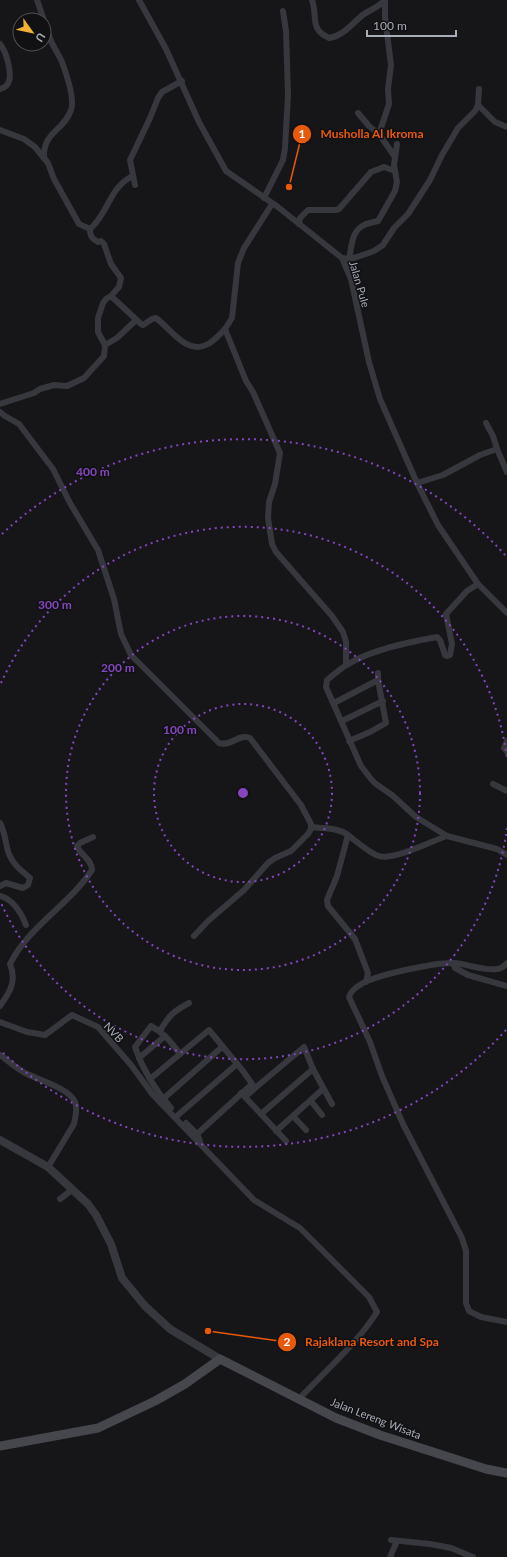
<svg xmlns="http://www.w3.org/2000/svg" width="507" height="1557" viewBox="0 0 507 1557" font-family="Lato,sans-serif">
  <style>
    .lines { fill: none; stroke-linecap: round; stroke-linejoin: round }
    .minor { stroke: #37383d; stroke-width: 6 }
    .tertiary { stroke: #37383d; stroke-width: 8 }
    .secondary { stroke: #45474d; stroke-width: 9 }
    .ring { fill: none; stroke: #8446be; stroke-width: 2; stroke-dasharray: 2 4 }
    .labels { text-anchor: middle; dominant-baseline: central; stroke-width: 3; stroke-linejoin: round; paint-order: stroke }
    .street-label { font-size: 11px; fill: #a8adb8; stroke: #111113 }
    .centre { fill: #8446be; stroke: #111113; stroke-width: 2 }
    .ring-label { font-size: 12px; text-anchor: middle; font-weight: bold; fill: #8446be; stroke: #111113; stroke-width: 3; stroke-linejoin: round; paint-order: stroke }
    .leader { fill: none; stroke: #e8590c; stroke-width: 1.5 }
    .callout-dot { fill: #e8590c; stroke: #111113; stroke-width: 1.5 }
    .mark-label { font-size: 12px; text-anchor: middle; font-weight: bold; fill: #fff }
    .callout-label { font-size: 12px; text-anchor: middle; font-weight: bold; fill: #e8590c; stroke: #111113; stroke-width: 3; stroke-linejoin: round; paint-order: stroke }
  </style>
  <rect width="100%" height="100%" fill="#161618"/>
  <g class="lines">
    <g class="minor">
      <path d="M37,0C42,14 46,27 51,41C54,48 59,55 62,62C66,73 75,100 71,110C64,131 43,131 44,158"/>
      <path d="M139,0L166,49L199,122L226,171L278,207L342,258L351,279L369,362L380,399L417,483L438,525L478,584L507,613"/>
      <path d="M312,0C318,17 309,29 329,38C344,36 352,23 364,14C372,9 379,7 385,0"/>
      <path d="M0,44C6,51 12,72 9,81C8,85 4,88 0,89"/>
      <path d="M478,105L495,122L507,127"/>
      <path d="M358,113L369,126L379,134L395,157"/>
      <path d="M0,130L24,139L35,147L48,163L54,179L79,224L90,229"/>
      <path d="M379,134L389,104L388,89L391,65L385,17V0"/>
      <path d="M133,176C109,187 109,213 90,229C90,237 92,238 98,242L101,241L104,244L111,264L121,278L119,287L111,296L141,324L143,325L152,319L156,318C171,329 187,356 208,344C214,341 220,334 225,329"/>
      <path d="M135,185L130,160L150,118L158,98L162,92L182,81"/>
      <path d="M264,198L283,160L285,148L288,95L286,31L283,11"/>
      <path d="M272,204L244,248L238,263L232,318L225,329L246,381L253,392L280,453L275,484L269,502L268,518L272,544L276,552L332,616L343,632L346,642V665"/>
      <path d="M299,224L300,218L308,210H336L339,209L371,172L384,167L395,171"/>
      <path d="M342,258L349,259L357,257L374,251L383,245L394,228L408,214L430,180L442,155L458,128L475,111L478,105L479,89"/>
      <path d="M349,259C352,246 351,230 366,224C370,223 374,222 378,221L395,191L397,182L394,165L397,144"/>
      <path d="M105,345L117,338L136,320"/>
      <path d="M0,404L34,393L40,389L54,385L67,386L84,378L104,356L105,345L98,332V318L103,303L106,299L111,296"/>
      <path d="M0,412L5,416L19,424L53,469L70,503L98,550L114,599L121,634L131,655L219,743C231,747 239,733 250,738L301,805L311,824V829L308,834L291,851L275,858L268,863L244,890L208,921L194,936"/>
      <path d="M486,423L493,436L497,449"/>
      <path d="M417,483L443,475L480,455L497,449L507,472"/>
      <path d="M478,584L467,591L446,614L452,644L450,655L447,656L445,655L440,640L437,637C409,642 369,650 345,666C339,670 333,675 327,680L326,687L361,766L371,779L376,784L392,795L416,817L447,836L497,849L507,855"/>
      <path d="M334,703L378,680"/>
      <path d="M342,721L383,701"/>
      <path d="M349,741L370,732L386,723L378,680V673"/>
      <path d="M507,741L504,748L507,752"/>
      <path d="M493,784L507,791"/>
      <path d="M0,823C6,834 5,844 9,854C13,865 22,871 30,878L28,885L23,888L6,883L0,886"/>
      <path d="M311,827C323,828 339,828 348,835L337,876L327,900L328,906L355,939L368,973L366,982"/>
      <path d="M348,835C357,842 366,850 376,855C390,863 431,841 447,836"/>
      <path d="M0,896C13,899 22,914 26,925"/>
      <path d="M453,963L455,968L468,975L507,986"/>
      <path d="M507,963C504,966 502,969 497,969C483,971 468,964 454,963C436,962 384,974 367,981C360,984 351,990 349,997L370,1042L382,1076L403,1124L462,1238L466,1251V1303L469,1311L481,1317L507,1322"/>
      <path d="M0,1006C10,992 17,981 10,964C29,926 69,905 92,870C92,859 80,855 77,846L80,843L93,837"/>
      <path d="M0,1022L27,1032L45,1035L72,1015L98,1027L131,1065L153,1095L254,1200L300,1228L369,1297L377,1312C356,1345 326,1370 299,1399"/>
      <path d="M160,1031C169,1015 174,1011 189,1003"/>
      <path d="M0,1055C8,1061 16,1068 25,1073C39,1080 69,1088 75,1102C78,1109 75,1118 74,1124L48,1167"/>
      <path d="M139,1058L165,1036"/>
      <path d="M150,1079L209,1030L243,1071L255,1088L245,1097L241,1093"/>
      <path d="M255,1088L304,1047L313,1069L332,1104"/>
      <path d="M245,1097L261,1114L313,1069"/>
      <path d="M163,1099L222,1047"/>
      <path d="M311,1101L322,1115"/>
      <path d="M171,1108C155,1090 143,1070 135,1047L151,1026C164,1033 171,1042 180,1054"/>
      <path d="M261,1114L286,1141"/>
      <path d="M178,1115L237,1064"/>
      <path d="M293,1116L306,1130"/>
      <path d="M186,1123L197,1134L200,1141"/>
      <path d="M276,1131L323,1089"/>
      <path d="M197,1134L252,1084"/>
      <path d="M60,1199L73,1189"/>
      <path d="M391,1540L430,1544L451,1548L473,1557"/>
      <path d="M390,1557L397,1541"/>
    </g>
    <path class="tertiary" d="M0,1140L48,1167L88,1204L96,1215L111,1244L122,1278L145,1306L170,1329L220,1359"/>
    <path class="secondary" d="M0,1446L98,1428L155,1401L185,1384L220,1359L336,1418L380,1435L486,1469L507,1473"/>
  </g>
  <g class="ring">
    <circle cx="243" cy="793" r="89"/>
    <circle cx="243" cy="793" r="177"/>
    <path d="M507 828A266 266 0 0 1 1 903M1 683A266 266 0 0 1 507 758"/>
    <path d="M506 1030A354 354 0 0 1 2 1052M2 534A354 354 0 0 1 506 556"/>
  </g>
  <g class="labels">
    <g class="street-label">
      <text transform="translate(360 284) rotate(74)">Jalan Pule</text>
      <text transform="translate(114 1032) rotate(47)">NVB</text>
      <text transform="translate(376 1418) rotate(21)">Jalan Lereng Wisata</text>
    </g>
  </g>
  <circle cx="243" cy="793" r="6" class="centre"/>
  <g class="ring-label">
    <text x="93" y="476">400 m</text>
    <text x="55" y="609">300 m</text>
    <text x="118" y="672">200 m</text>
    <text x="180" y="734">100 m</text>
  </g>
  <path class="leader" d="M289 187L302 134M208 1331L287 1342"/>
  <g class="callout-dot">
    <circle cx="289" cy="187" r="4"/>
    <circle cx="208" cy="1331" r="4"/>
    <circle cx="302" cy="134" r="10"/>
    <circle cx="287" cy="1342" r="10"/>
  </g>
  <g class="mark-label">
    <text x="302" y="138">1</text>
    <text x="287" y="1346">2</text>
  </g>
  <g class="callout-label">
    <text x="372" y="138">Musholla Al Ikroma</text>
    <text x="372" y="1346">Rajaklana Resort and Spa</text>
  </g>
  <g transform="translate(32 32) rotate(123)"><circle r="19" fill="#111113" stroke="#4d4f55"/>
  <path d="M0-3L7 15L0 10L-7 15Z" fill="#f2b134"/>
  <text y="-6" font-size="11" font-weight="bold" text-anchor="middle" fill="#a8adb8">U</text>
  </g>
  <path d="M367 30v6h89v-6" fill="none" stroke="#a8adb8" stroke-width="2"/>
  <text x="373" y="30" font-size="12" fill="#a8adb8" stroke="#111113" stroke-width="3" paint-order="stroke">100 m</text>
</svg>
